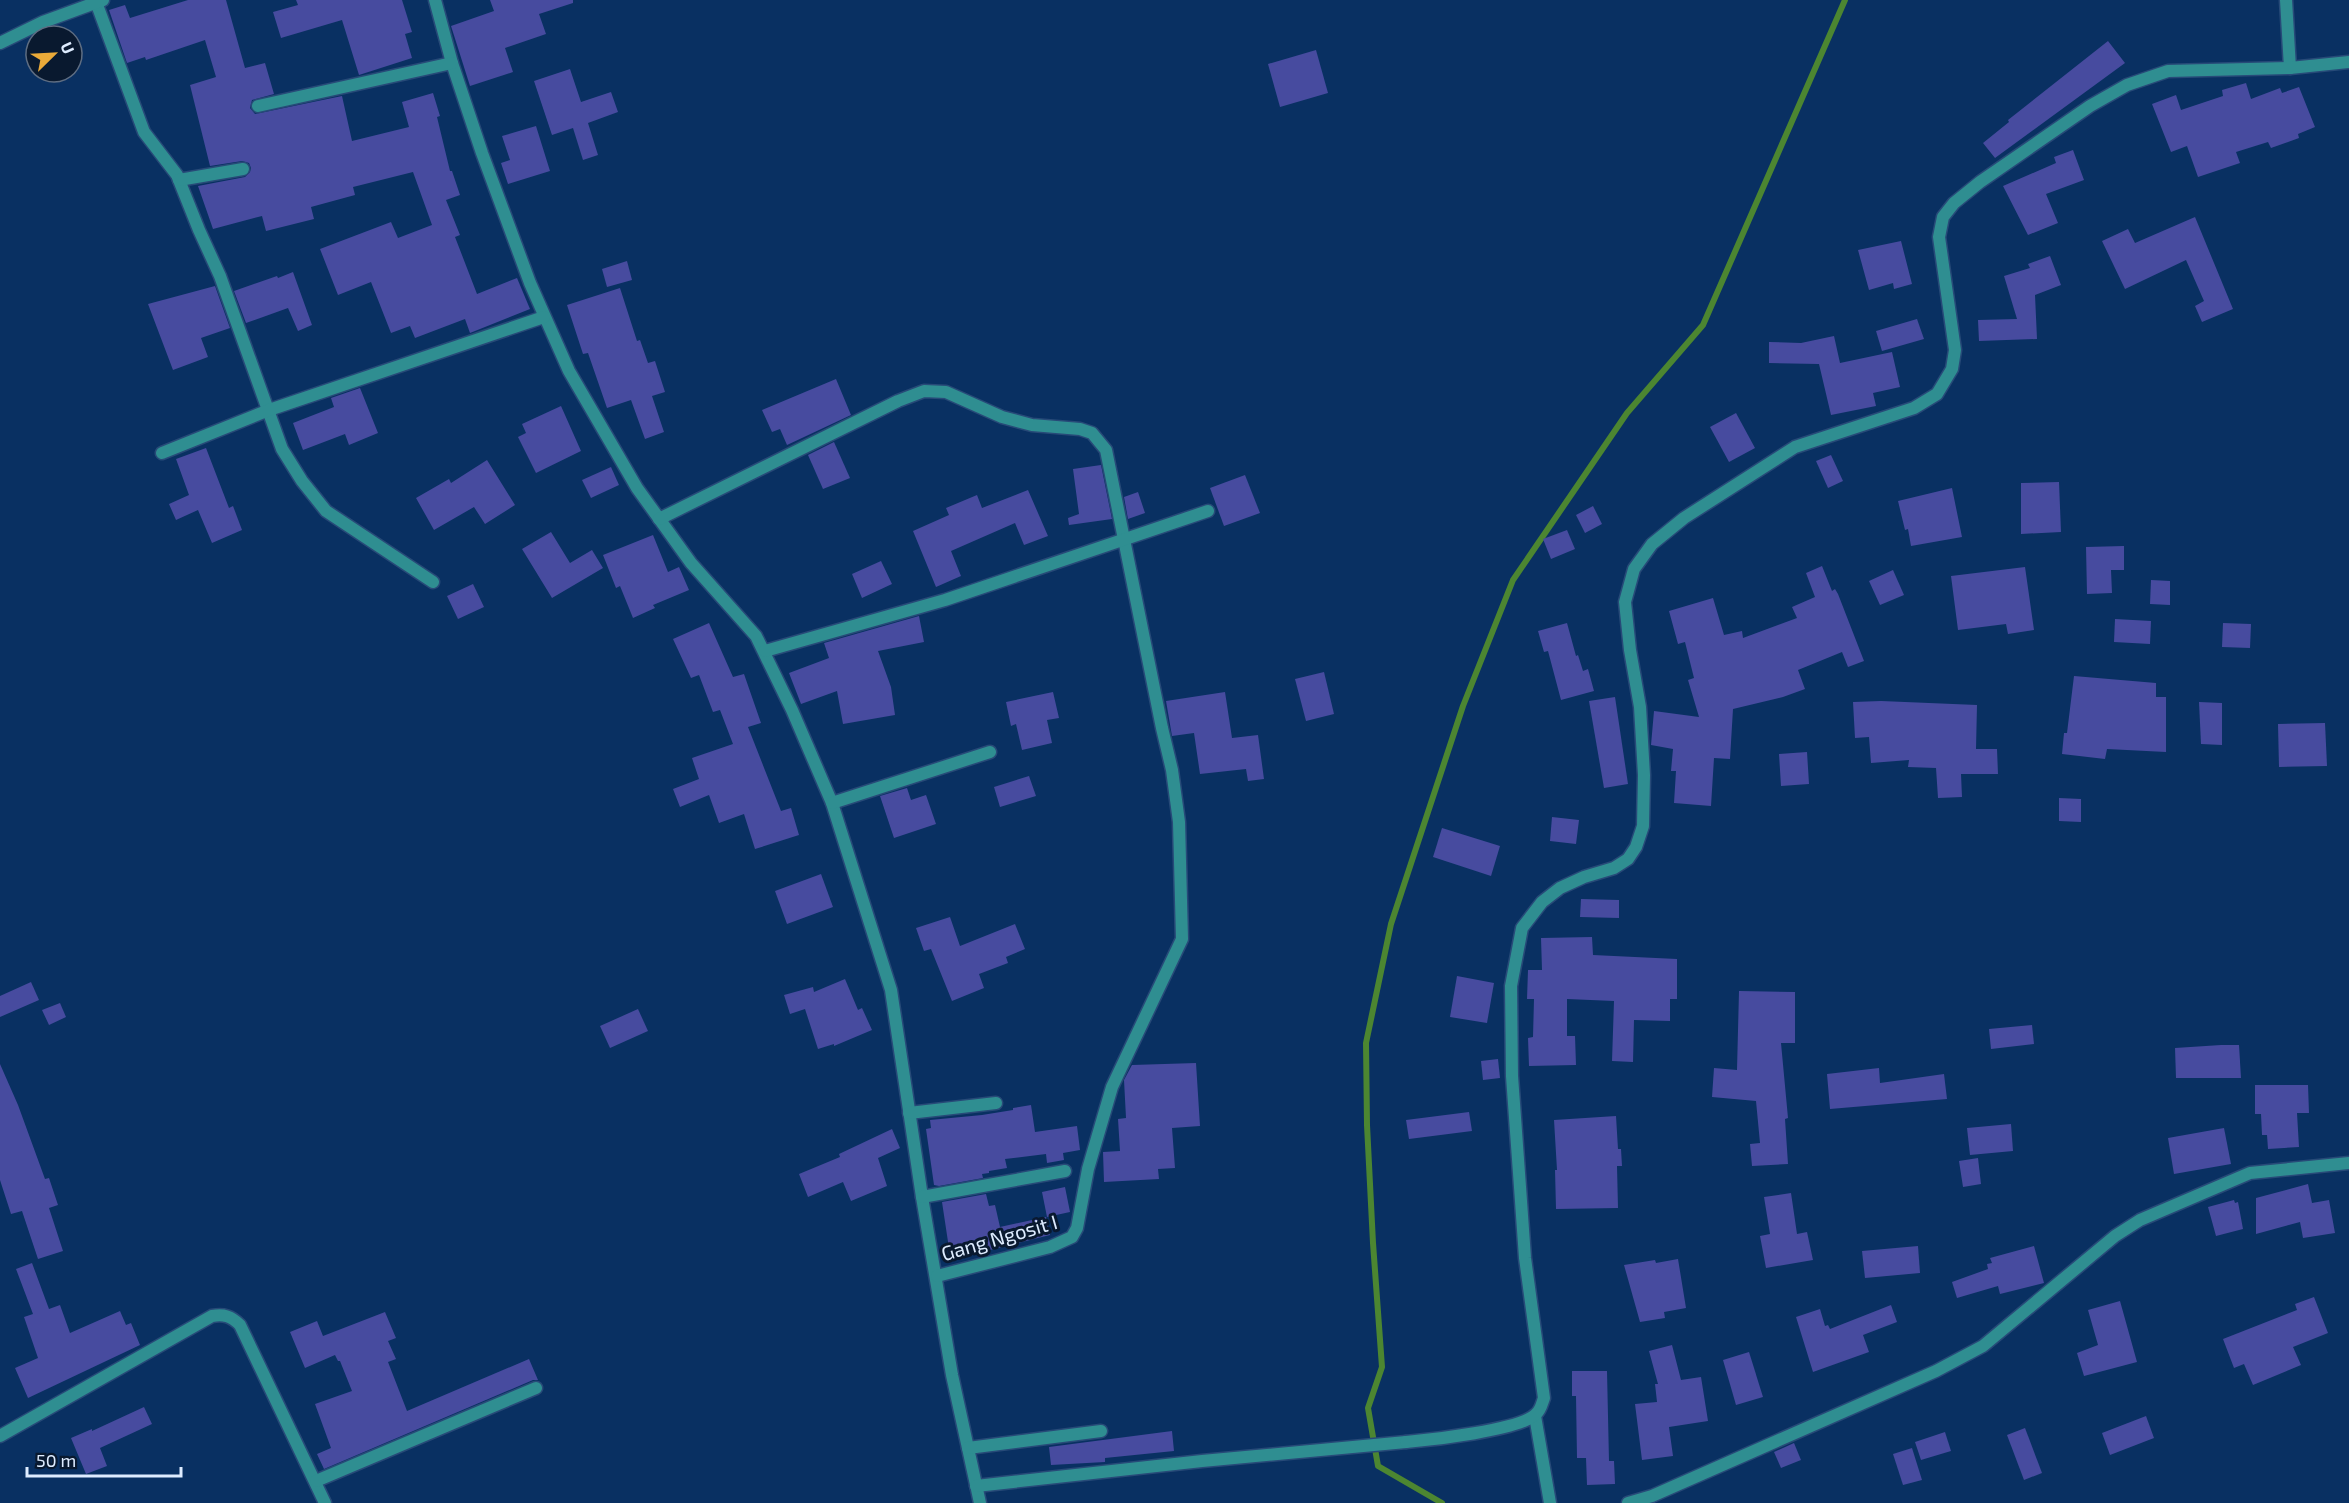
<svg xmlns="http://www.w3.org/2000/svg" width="2349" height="1503" viewBox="0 0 2349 1503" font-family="'Exo 2',sans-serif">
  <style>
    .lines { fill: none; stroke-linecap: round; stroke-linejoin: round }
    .stream { stroke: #4c8631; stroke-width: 6 }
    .building { fill: #474b9f }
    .minor-casing { stroke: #274a78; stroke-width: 15 }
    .tertiary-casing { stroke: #274a78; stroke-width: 15 }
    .minor { stroke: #2f8e91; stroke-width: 12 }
    .tertiary { stroke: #2f8e91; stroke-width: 12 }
    .labels { text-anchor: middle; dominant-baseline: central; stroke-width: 6; stroke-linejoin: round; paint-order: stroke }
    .street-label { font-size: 20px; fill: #deecff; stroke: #09192f }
  </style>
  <rect width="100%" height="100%" fill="#093062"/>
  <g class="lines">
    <path class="stream" d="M1442,1503L1378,1466L1368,1408L1382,1367L1373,1243L1367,1125L1366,1043L1391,924L1463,706L1513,580L1627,413L1703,325L1845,0"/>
  </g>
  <g class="building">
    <path d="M188,0H226L245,68L265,63L274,94L252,100L250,108L255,114L342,96L352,141L409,127L402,102L433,93L440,116L437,117L450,171H452L460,195L446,200L460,235L455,237L477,294L517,278L530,309L470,333L465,319L415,338L410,326L391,333L371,282L338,295L320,249L391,222L398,238L432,225L413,172L353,187L355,195L311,207L314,219L266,231L262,216L213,229L198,186L245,177L250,172L251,168L249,163L242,161L210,166L190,85L216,77L205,40L146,60L145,57L127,63L109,10L125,5L130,18Z"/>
    <path d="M296,0H402L412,32L405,34L412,58L359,75L342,20L281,38L273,12L298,5Z"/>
    <path d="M490,0H573V3L539,14L546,34L505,48L513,72L470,86L451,26L494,11Z"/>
    <path d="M2108,41L2125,63L1995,158L1983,143L2009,122L2008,120Z"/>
    <path d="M1316,50L1328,93L1280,107L1268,64Z"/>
    <path d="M570,69L581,102L611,92L618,112L588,123L598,155L583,160L573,128L552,135L534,81Z"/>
    <path d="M2246,83L2251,99L2280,88L2282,93L2299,87L2315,127L2298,134L2299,138L2271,148L2268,142L2236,152L2240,163L2198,177L2187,146L2171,152L2152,104L2176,95L2181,110L2223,96L2222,90Z"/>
    <path d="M536,126L550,171L508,184L501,163L510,160L502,136Z"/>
    <path d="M2073,150L2084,180L2046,194L2058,223L2028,235L2003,186L2056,163L2054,157Z"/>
    <path d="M2195,217L2233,309L2202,322L2195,306L2204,301L2186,260L2125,289L2102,241L2128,229L2135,243Z"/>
    <path d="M1901,241L1912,284L1894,289L1893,283L1869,290L1858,250Z"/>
    <path d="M2050,256L2061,285L2035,295L2037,339L1979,341L1978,320L2017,319L2004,276L2030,268L2028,264Z"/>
    <path d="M627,261L632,280L607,287L602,269Z"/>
    <path d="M293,272L312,325L298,331L288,308L246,323L234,291L277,276L278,278Z"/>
    <path d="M215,286L230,328L201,338L208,357L173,370L148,304Z"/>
    <path d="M620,288L637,341L640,340L648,363L655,361L665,392L652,396L664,432L645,439L631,400L607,408L588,353L583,354L567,305Z"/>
    <path d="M1917,319L1924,339L1882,351L1876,331Z"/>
    <path d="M1834,336L1840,363L1892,352L1900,387L1873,393L1876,406L1831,415L1819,364L1769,363V342L1801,343Z"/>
    <path d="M836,379L851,415L787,445L780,429L772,432L762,410Z"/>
    <path d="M360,388L378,433L349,445L345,434L303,450L293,423L334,407L331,398Z"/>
    <path d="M561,406L581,451L536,473L518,437L526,433L522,424Z"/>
    <path d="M1736,413L1755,448L1729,462L1710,427Z"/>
    <path d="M834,442L850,478L823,489L808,455Z"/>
    <path d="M206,448L229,508L233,506L242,530L212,543L198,510L176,520L169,504L189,495L176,459Z"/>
    <path d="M1831,455L1843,481L1828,488L1816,461Z"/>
    <path d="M487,460L515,505L485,524L474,507L434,530L416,498L449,479L451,483Z"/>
    <path d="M1101,465L1112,519L1069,525L1068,518L1079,514L1073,469Z"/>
    <path d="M611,467L619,485L591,498L582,480Z"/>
    <path d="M1245,475L1260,513L1224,526L1210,488Z"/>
    <path d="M2059,482L2061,532L2021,534V483Z"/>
    <path d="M1952,488L1962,537L1911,546L1908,529L1905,530L1898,501Z"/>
    <path d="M1028,490L1048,536L1024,545L1015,523L951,551L961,576L936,587L913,531L949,515L946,508L977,495L982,508Z"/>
    <path d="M1138,492L1145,513L1128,519L1124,497Z"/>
    <path d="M1593,506L1602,524L1585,533L1576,515Z"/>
    <path d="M1567,530L1575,549L1551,559L1543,539Z"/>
    <path d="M551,532L570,563L592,550L603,568L552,598L522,549Z"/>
    <path d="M653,535L668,572L679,567L689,590L653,605L655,608L633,618L620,586L616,588L603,555Z"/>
    <path d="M2124,546V570H2111L2112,593L2087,594L2086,547Z"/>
    <path d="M881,561L892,584L862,598L852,574Z"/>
    <path d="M1822,566L1832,591L1835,589L1838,594L1864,661L1848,667L1842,652L1798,670L1805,689L1783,697L1733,709L1730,759L1714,758L1711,806L1674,803L1676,771H1671L1673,749L1651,745L1654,711L1699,717L1688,680L1694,678L1685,642L1678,644L1669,611L1713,598L1724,635L1742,631L1743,638L1797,618L1792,607L1815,597L1806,573Z"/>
    <path d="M2025,567L2034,630L2008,634L2006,624L1958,630L1951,576Z"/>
    <path d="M1893,570L1904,595L1880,605L1869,581Z"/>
    <path d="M2151,580L2170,581V605L2150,604Z"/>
    <path d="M473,584L484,607L458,619L447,596Z"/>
    <path d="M919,616L924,642L878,651L891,687L895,715L843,724L837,691L801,704L789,673L829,658L824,643Z"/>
    <path d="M2115,619L2151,621L2150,644L2114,642Z"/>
    <path d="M709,623L733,677L744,674L761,723L748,727L781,811L791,808L799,835L755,849L744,814L719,823L709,795L680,807L673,789L699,779L692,758L733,744L720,710L713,712L699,675L691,678L673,639Z"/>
    <path d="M1567,623L1576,656L1578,655L1583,671L1588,669L1594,691L1561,700L1548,651L1544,652L1538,631Z"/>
    <path d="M2223,623L2251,624L2250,648L2222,647Z"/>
    <path d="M1324,672L1334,714L1306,721L1295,679Z"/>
    <path d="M2074,676L2156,683V697H2166V752L2107,749L2105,759L2062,754L2064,733H2067Z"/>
    <path d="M1053,692L1059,718L1047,720L1052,743L1022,750L1016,724L1011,726L1006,702Z"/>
    <path d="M1225,692L1232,738L1258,735L1264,779L1248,781L1246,769L1200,774L1194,733L1172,736L1166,701Z"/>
    <path d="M1615,697L1628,784L1604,788L1589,701Z"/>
    <path d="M1881,701L1977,705L1976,749H1997L1998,774H1961L1962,797L1938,798L1936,768L1908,767L1909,760L1871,763L1869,737L1855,738L1853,702Z"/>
    <path d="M2199,702L2222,703V745L2201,744Z"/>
    <path d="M2325,723L2327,766L2279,767L2278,724Z"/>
    <path d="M1807,752L1809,784L1781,786L1779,754Z"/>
    <path d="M1029,776L1036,796L1000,807L994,787Z"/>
    <path d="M907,788L911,800L926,795L936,824L894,838L880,796Z"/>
    <path d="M2059,798L2081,799V822L2059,821Z"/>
    <path d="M1552,817L1579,820L1576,844L1550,841Z"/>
    <path d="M1442,828L1500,846L1491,876L1433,857Z"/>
    <path d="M821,874L833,907L787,924L775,891Z"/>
    <path d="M1581,899L1619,900V918L1580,917Z"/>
    <path d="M950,917L960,946L1015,924L1025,949L1006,957L1008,963L979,974L984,988L952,1001L931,949L924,951L916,928Z"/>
    <path d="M1592,937L1593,955L1677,959V999H1670V1021L1634,1020L1633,1062L1612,1061L1614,1001L1567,999V1036H1575L1576,1065L1529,1066L1528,1038L1533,1037L1534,999H1527L1528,970H1542L1541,938Z"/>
    <path d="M1457,976L1494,983L1487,1023L1450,1017Z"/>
    <path d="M845,979L858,1010L862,1008L872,1030L834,1046V1044L818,1049L805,1009L790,1014L784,995L813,987L814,992Z"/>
    <path d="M31,982L39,1000L0,1017V996Z"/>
    <path d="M1739,991L1795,992V1043H1781L1788,1118L1785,1119L1788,1164L1752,1166L1750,1144L1760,1143L1756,1101L1712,1097L1714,1068L1737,1070Z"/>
    <path d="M60,1003L66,1017L49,1025L42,1010Z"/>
    <path d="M638,1009L648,1031L610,1048L600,1026Z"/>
    <path d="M2032,1025L2034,1044L1991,1049L1989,1029Z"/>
    <path d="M2221,1045H2239L2241,1078H2176L2175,1048Z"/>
    <path d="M1498,1059L1500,1078L1483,1080L1481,1061Z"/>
    <path d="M1196,1063L1200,1126L1172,1128L1175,1168L1158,1169L1159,1179L1104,1182L1103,1152L1120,1151L1118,1119L1126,1118L1124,1080L1132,1065Z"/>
    <path d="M0,1064L18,1105L45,1179L49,1178L58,1205L49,1208L63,1251L38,1259L22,1211L11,1214L0,1180Z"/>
    <path d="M1879,1068L1880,1083L1944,1074L1947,1099L1830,1109L1827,1074Z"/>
    <path d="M2255,1085H2308L2309,1113H2297L2299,1147L2268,1149L2267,1135H2262L2261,1114H2255Z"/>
    <path d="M1031,1105L1035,1132L1077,1126L1080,1150L1063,1153L1064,1160L1047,1163L1046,1154L1005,1159L1007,1168L989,1171V1173L982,1174L983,1178L939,1186L934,1185L926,1129L931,1128L930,1120L982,1115L1013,1110V1108Z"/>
    <path d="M1469,1112L1472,1131L1409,1139L1406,1120Z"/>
    <path d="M1616,1116L1618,1149H1621L1622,1166H1617L1618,1208L1556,1209L1555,1170H1557L1554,1120Z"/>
    <path d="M2011,1124L2013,1151L1970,1155L1967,1128Z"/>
    <path d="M2224,1128L2231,1164L2174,1174L2168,1138Z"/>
    <path d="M892,1129L900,1148L878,1158L887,1186L851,1201L843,1182L808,1197L799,1174L840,1157L839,1154Z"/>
    <path d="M1978,1158L1981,1184L1963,1187L1959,1161Z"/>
    <path d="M2308,1184L2312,1203L2329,1200L2335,1233L2303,1238L2300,1222L2256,1234V1198Z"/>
    <path d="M1065,1187L1070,1212L1047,1217L1042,1192Z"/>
    <path d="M1791,1193L1797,1234L1807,1232L1813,1260L1766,1268L1760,1236L1770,1234L1764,1197Z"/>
    <path d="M986,1194L989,1206L995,1205L1000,1227L1046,1217L1050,1235L982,1252L981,1248L950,1255L942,1202Z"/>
    <path d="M2234,1200L2235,1203L2238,1202L2243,1229L2216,1236L2208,1207Z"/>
    <path d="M1918,1246L1920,1273L1865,1278L1862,1251Z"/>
    <path d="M2034,1246L2044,1283L2000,1294L1998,1286L1957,1298L1952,1282L1988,1269L1987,1264L1992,1263L1990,1258Z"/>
    <path d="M1678,1259L1686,1308L1664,1312L1665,1318L1640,1322L1624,1265L1655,1260L1656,1263Z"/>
    <path d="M32,1263L49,1309L60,1305L70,1333L120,1311L126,1325L131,1323L140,1345L28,1398L15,1368L38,1358L24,1317L33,1314L16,1269Z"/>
    <path d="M2314,1297L2328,1333L2293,1347L2301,1365L2253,1385L2244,1364L2234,1368L2223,1339L2297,1310L2295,1304Z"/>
    <path d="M2120,1301L2137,1362L2084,1376L2077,1353L2098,1345L2088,1310Z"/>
    <path d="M1891,1305L1897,1322L1863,1335L1869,1352L1813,1372L1796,1317L1820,1309L1825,1326L1828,1325L1830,1329Z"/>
    <path d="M385,1312L396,1338L388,1341L396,1359L388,1362L407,1411L529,1359L538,1380H533L324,1469L317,1454L331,1448L315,1404L352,1391L340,1361H338L335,1355L305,1368L290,1332L317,1321L323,1336Z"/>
    <path d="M1672,1345L1681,1380L1701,1377L1708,1421L1669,1427L1673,1456L1642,1460L1635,1404L1657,1402L1655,1384H1658L1649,1351Z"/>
    <path d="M1749,1352L1763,1397L1736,1405L1723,1360Z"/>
    <path d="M1572,1371H1607L1609,1461H1614L1615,1484L1587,1485L1586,1458H1577L1576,1396H1572Z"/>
    <path d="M144,1407L152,1424L100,1448L107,1466L86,1474L71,1438L92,1429V1431Z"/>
    <path d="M2146,1416L2154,1438L2110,1455L2102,1433Z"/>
    <path d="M2025,1428L2042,1473L2024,1480L2007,1435Z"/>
    <path d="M1172,1431L1174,1451L1105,1458V1462L1051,1465L1049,1447Z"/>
    <path d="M1945,1432L1951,1451L1921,1460L1915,1442Z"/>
    <path d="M1794,1443L1801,1460L1781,1468L1774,1452Z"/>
    <path d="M1912,1448L1922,1480L1903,1485L1893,1454Z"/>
  </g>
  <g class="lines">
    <defs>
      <g id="minor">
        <path d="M435,0L452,63L482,153L530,283L569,371L637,488L691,563L756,636L792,710L832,803L891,990L922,1197L952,1375L980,1503"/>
        <path d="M2286,0L2290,68"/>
        <path d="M96,2L144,132L177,175L199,230L220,276L282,449L302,481L326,511L433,582"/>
        <path d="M0,43L43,22L103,0"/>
        <path d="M258,106L452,63"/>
        <path d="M179,180L243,169"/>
        <path d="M162,453L269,410L544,317"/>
        <path d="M659,519L898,401L924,391L946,392L1002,417L1032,425L1080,429L1092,433L1106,450L1162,728L1172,770L1179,822L1182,939L1112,1087L1088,1169L1077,1228L1072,1237L1050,1247L937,1276"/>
        <path d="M765,651L945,600L1208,511"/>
        <path d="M832,803L990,752"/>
        <path d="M909,1113L996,1103"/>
        <path d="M922,1197L1065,1171"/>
        <path d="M1535,1416L1550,1503"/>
        <path d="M0,1436L212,1316C224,1314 231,1316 240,1325L325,1503"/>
        <path d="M968,1448L1101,1431"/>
        <path d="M316,1481L536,1388"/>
        <path d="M976,1486L1202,1461L1406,1442"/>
        <path d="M1628,1503L1652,1496L1936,1371L1983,1346L2115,1236L2140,1220L2250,1173L2349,1163"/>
      </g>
      <path id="tertiary" d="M1406,1442C1430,1440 1521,1430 1536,1414C1541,1410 1542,1403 1544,1398L1525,1258L1520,1187L1512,1076L1511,986L1522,928L1542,902L1560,888L1584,877L1614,868L1628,859L1636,847L1643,826L1644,775L1640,707L1630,650L1625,602L1634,569L1652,544L1684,518L1795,447L1914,408L1937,394L1952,369L1955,350L1939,237L1943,217L1954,203L1980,182L2090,106L2127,85L2168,71L2290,68L2349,62"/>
    </defs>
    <use href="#minor" class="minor-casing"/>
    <use href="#tertiary" class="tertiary-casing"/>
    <use href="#minor" class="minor"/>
    <use href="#tertiary" class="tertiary"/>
  </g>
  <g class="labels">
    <g class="street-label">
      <text transform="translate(999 1237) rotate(-16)">Gang Ngosit I</text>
    </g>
  </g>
  <g transform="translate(54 54) rotate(66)"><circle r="28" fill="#09192f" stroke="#5e6d82" stroke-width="1.5"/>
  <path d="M0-4.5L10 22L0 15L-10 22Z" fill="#eaaa39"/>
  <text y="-9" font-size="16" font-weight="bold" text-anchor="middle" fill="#deecff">U</text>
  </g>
  <path d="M27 1467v9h154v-9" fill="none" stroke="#deecff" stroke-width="3"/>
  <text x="36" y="1467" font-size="18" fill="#deecff" stroke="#09192f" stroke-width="4.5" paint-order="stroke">50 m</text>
</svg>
